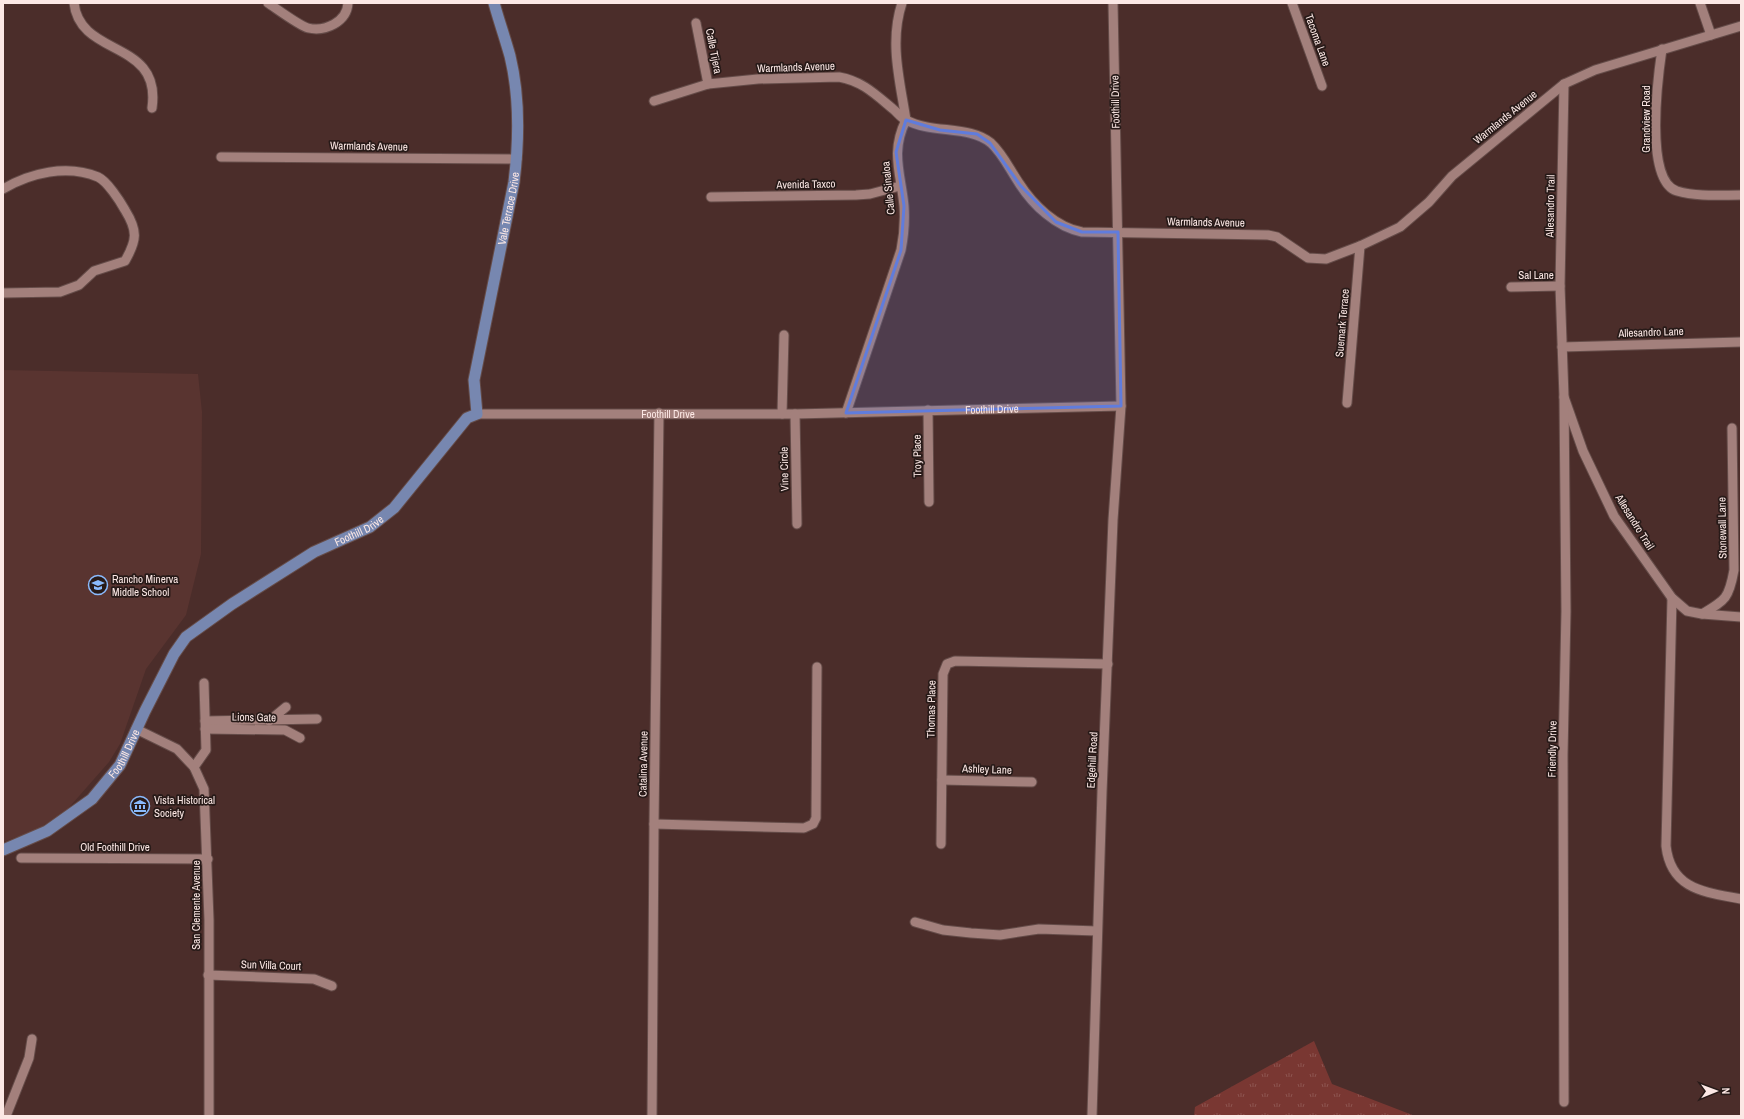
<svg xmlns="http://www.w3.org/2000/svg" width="1744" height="1119" viewBox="0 0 1744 1119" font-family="'Archivo Narrow',sans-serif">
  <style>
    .built { fill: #593430 }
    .grass { fill: url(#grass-tufts) }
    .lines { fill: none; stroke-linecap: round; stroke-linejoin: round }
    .minor-casing { stroke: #654c49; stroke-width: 11 }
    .major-casing { stroke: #654c49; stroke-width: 13 }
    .minor { stroke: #a3807c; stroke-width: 9 }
    .major { stroke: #7787b0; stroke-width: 11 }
    .marked { fill: #607cdc; fill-opacity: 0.2; stroke: #607cdc; stroke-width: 3; stroke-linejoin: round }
    .labels { text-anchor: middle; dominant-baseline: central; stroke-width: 3.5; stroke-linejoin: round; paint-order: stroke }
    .street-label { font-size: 11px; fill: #fce8e5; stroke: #271a18 }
    .poi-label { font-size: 11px; fill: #fce8e5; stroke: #271a18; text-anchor: start }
  </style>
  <defs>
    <pattern id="grass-tufts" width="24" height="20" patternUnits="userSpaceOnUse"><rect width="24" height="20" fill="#793732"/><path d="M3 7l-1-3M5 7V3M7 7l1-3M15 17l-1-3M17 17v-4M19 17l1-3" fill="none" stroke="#8d5450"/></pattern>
  </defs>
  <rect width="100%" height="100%" fill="#4b2d2a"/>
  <path class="built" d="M3,370L198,374L202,412L201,554L186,615L146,669L120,744L109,762L65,812L36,830L3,842Z"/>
  <path class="grass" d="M1314,1041L1332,1084L1415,1116H1194L1195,1107Z"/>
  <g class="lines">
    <defs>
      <g id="minor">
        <path d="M74,3C80,58 162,39 152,108"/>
        <path d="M268,3C277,9 300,26 308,28C325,32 347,22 348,3"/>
        <path d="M1292,3L1322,86"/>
        <path d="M1700,3L1711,35"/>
        <path d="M696,23L708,84"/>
        <path d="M1662,49C1658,76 1644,181 1677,191C1697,197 1721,195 1741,195"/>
        <path d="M1564,84L1560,286L1564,397L1583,451L1614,516L1672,598L1687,611L1702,614L1741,617"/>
        <path d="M654,101L708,84L758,79L839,77C862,81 875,94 893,109C897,112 901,118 906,120C932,134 970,125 991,143C1003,154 1010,170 1019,183C1033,205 1056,227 1082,232L1268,235L1277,237L1308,258L1326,259L1360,246L1400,227L1429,202L1452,176L1564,84L1595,70L1741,26"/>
        <path d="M221,157L517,159"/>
        <path d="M3,189C30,173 67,164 98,177C107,181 120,201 125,210C138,231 137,240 125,261L94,271L79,285L60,292L3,293"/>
        <path d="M711,197L856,195L870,194L900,186"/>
        <path d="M1511,287L1560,286"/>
        <path d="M1562,347L1741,342"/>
        <path d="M1564,397L1566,611L1563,755L1564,1102"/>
        <path d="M1347,403L1360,246"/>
        <path d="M928,410L929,502"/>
        <path d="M846,413L901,250C904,235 905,220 904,206C901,174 890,152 906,120C900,81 889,42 902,3"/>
        <path id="s1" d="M477,414H795L1121,406"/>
        <path d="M782,414L784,335"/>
        <path d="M795,414L797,524"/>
        <path d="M1672,598L1666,846C1671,890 1705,892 1741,899"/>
        <path d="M1702,614C1726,600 1729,598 1734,570L1732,428"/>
        <path d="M205,721L317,719"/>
        <path d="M269,721L286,707"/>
        <path d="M136,729L177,749L194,767L204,789L209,920V1116"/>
        <path d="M205,729L285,730L300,738"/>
        <path d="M194,767L206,750L204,683"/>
        <path d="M942,780L1032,782"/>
        <path d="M654,824L804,828L813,824L816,818L817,667"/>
        <path d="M941,844L943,674L947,664L955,661L1108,664"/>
        <path d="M21,858L208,859"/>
        <path d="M915,922L943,930L971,933L1000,935L1039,929L1097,931"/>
        <path d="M208,975L314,979L332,986"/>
        <path d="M6,1116L29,1058L32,1039"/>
        <path d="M652,1116L654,824L659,413"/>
        <path d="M1092,1116L1102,792L1113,520L1121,406L1113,3"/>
      </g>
      <g id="major">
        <path id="s2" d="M3,850L47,831L92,799L120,765L145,711L174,654L186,637L232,604L314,552L370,527L394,508L467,418L477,414L474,380L514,182C519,141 520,97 510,56C505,38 499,21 494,3"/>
      </g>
    </defs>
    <use href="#minor" class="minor-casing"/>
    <use href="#major" class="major-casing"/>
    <use href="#minor" class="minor"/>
    <use href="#major" class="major"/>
  </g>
  <path class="marked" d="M906,120L940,130L977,134L990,143L1020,185L1056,222L1082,232H1118L1121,406L846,413L901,250L904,206L896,152Z"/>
  <defs>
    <symbol id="school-ring" viewBox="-11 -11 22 22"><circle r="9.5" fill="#271a18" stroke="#8abafc" stroke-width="1.5"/><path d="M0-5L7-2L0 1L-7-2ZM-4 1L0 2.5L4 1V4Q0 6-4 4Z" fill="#8abafc"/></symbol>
    <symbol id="museum-ring" viewBox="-11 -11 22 22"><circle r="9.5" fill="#271a18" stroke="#8abafc" stroke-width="1.5"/><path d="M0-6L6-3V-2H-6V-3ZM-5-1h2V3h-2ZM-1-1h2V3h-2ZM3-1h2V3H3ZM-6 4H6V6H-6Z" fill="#8abafc"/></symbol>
  </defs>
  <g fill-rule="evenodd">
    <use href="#school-ring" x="87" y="574" width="22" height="22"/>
    <use href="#museum-ring" x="129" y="795" width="22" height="22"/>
  </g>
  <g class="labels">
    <g class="street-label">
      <text transform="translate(1318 40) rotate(70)">Tacoma Lane</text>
      <text transform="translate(714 51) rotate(79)">Calle Tijera</text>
      <text transform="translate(796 67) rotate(-2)">Warmlands Avenue</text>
      <text transform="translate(1115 102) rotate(-91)">Foothill Drive</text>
      <text transform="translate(1505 117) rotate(-39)">Warmlands Avenue</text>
      <text transform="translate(1646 119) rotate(-90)">Grandview Road</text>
      <text transform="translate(369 146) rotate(1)">Warmlands Avenue</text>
      <text transform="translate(806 184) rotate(-1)">Avenida Taxco</text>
      <text transform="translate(888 188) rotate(-96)">Calle Sinaloa</text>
      <text transform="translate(1550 206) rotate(-89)">Allesandro Trail</text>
      <text stroke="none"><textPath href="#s2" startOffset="873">Vale Terrace Drive</textPath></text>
      <text transform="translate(1206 222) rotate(1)">Warmlands Avenue</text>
      <text x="1536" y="275">Sal Lane</text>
      <text transform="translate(1342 323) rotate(-85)">Suemark Terrace</text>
      <text transform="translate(1651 332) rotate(-2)">Allesandro Lane</text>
      <text stroke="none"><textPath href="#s1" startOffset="515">Foothill Drive</textPath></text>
      <text stroke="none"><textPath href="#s1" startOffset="191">Foothill Drive</textPath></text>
      <text transform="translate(917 456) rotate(-91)">Troy Place</text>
      <text transform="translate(784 469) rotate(-91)">Vine Circle</text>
      <text transform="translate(1635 522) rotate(58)">Allesandro Trail</text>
      <text transform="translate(1722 528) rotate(-91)">Stonewall Lane</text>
      <text stroke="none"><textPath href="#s2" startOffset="495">Foothill Drive</textPath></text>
      <text transform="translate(931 709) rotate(-89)">Thomas Place</text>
      <text transform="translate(254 717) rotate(1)">Lions Gate</text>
      <text transform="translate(1552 749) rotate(-89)">Friendly Drive</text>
      <text stroke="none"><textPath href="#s2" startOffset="159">Foothill Drive</textPath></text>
      <text transform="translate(1092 760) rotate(-87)">Edgehill Road</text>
      <text transform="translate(643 764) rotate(-89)">Catalina Avenue</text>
      <text transform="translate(987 769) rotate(2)">Ashley Lane</text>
      <text x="115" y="847">Old Foothill Drive</text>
      <text transform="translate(196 905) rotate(-90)">San Clemente Avenue</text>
      <text transform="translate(271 965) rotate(2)">Sun Villa Court</text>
    </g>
    <g class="poi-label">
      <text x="112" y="579">Rancho Minerva<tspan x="112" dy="13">Middle School</tspan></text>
      <text x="154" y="800">Vista Historical<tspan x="154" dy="13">Society</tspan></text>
    </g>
  </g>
  <rect width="1744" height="1119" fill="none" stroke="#fce8e5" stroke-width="8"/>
  <g transform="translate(1716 1091) rotate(89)" stroke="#271a18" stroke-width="3" paint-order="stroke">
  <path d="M0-3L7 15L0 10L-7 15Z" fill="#fce8e5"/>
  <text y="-6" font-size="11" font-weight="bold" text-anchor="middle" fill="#fce8e5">N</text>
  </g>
</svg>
